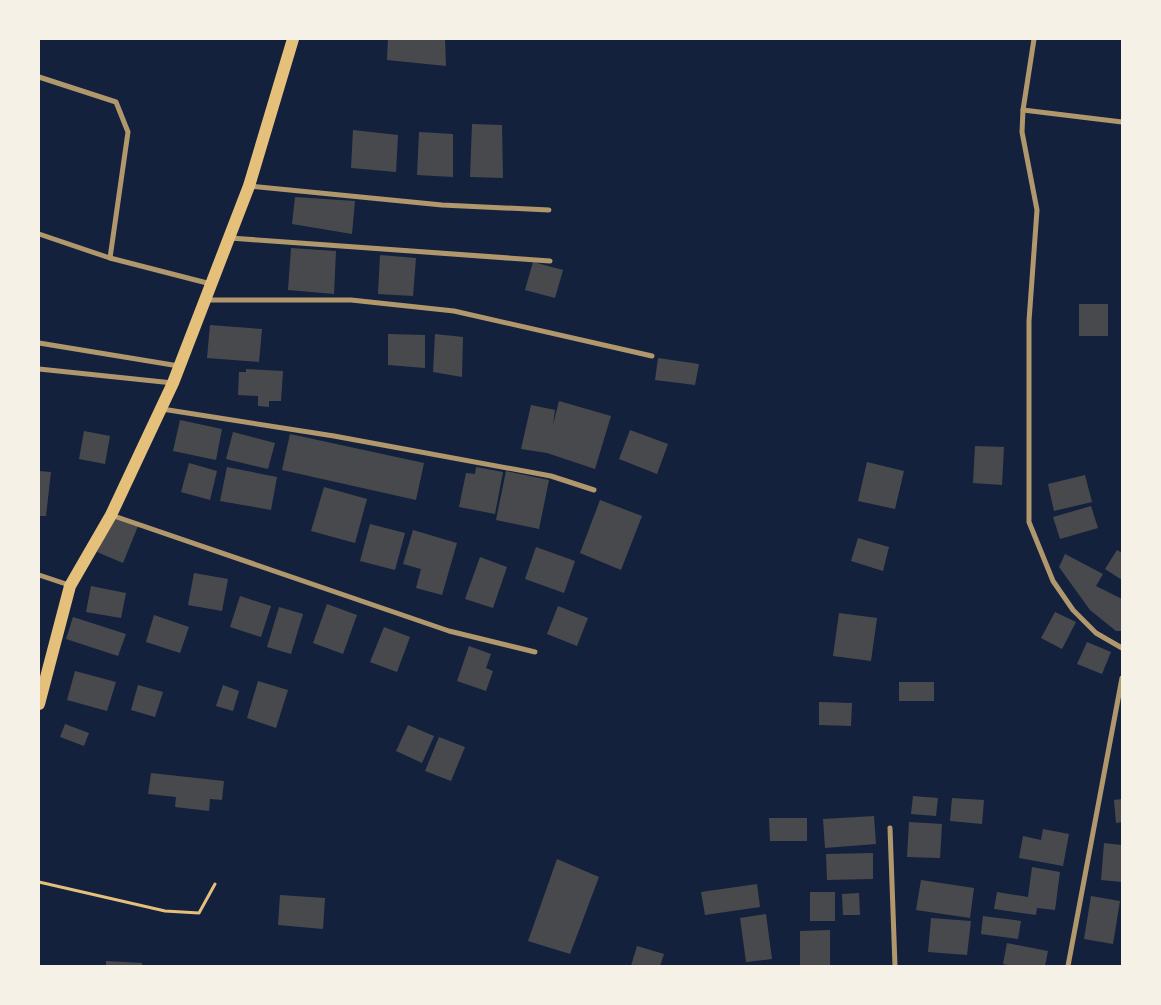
<svg xmlns="http://www.w3.org/2000/svg" width="1161" height="1005" viewBox="0 0 1161 1005" font-family="Karla,sans-serif">
  <style>
    .building { fill: #48494c }
    .lines { fill: none; stroke-linecap: round; stroke-linejoin: round }
    .path { stroke: #e5c07b; stroke-width: 3 }
    .minor { stroke: #b1986c; stroke-width: 5 }
    .primary { stroke: #e5c07b; stroke-width: 12 }
  </style>
  <rect width="100%" height="100%" fill="#14213d"/>
  <g class="building">
    <path d="M388,39H445L446,66L387,60Z"/>
    <path d="M472,124L502,125L503,178L470,177Z"/>
    <path d="M353,130L398,135L396,172L351,168Z"/>
    <path d="M419,132L453,134V177L417,175Z"/>
    <path d="M295,197L355,201L352,234L292,224Z"/>
    <path d="M291,248L336,251L334,294L288,290Z"/>
    <path d="M380,255L416,258L413,296L378,294Z"/>
    <path d="M533,262L563,270L555,298L525,290Z"/>
    <rect x="1079" y="304" width="29" height="32"/>
    <path d="M210,325L262,329L259,362L207,358Z"/>
    <path d="M388,334L425,335V368L388,365Z"/>
    <path d="M435,334L463,337L462,377L433,372Z"/>
    <path d="M658,358L699,364L695,385L655,380Z"/>
    <path d="M246,369L283,371L281,401H269V407L258,406V396L238,395L239,372H246Z"/>
    <path d="M559,401L611,416L595,469L547,453L521,449L531,405L555,410L553,425Z"/>
    <path d="M180,420L222,429L216,460L173,451Z"/>
    <path d="M630,430L668,444L657,474L619,459Z"/>
    <path d="M84,431L110,436L105,464L79,459Z"/>
    <path d="M233,432L275,443L268,469L226,459Z"/>
    <path d="M290,434L424,463L416,500L282,470Z"/>
    <path d="M975,446L1004,447L1002,485L973,483Z"/>
    <path d="M867,462L904,471L895,509L858,501Z"/>
    <path d="M189,463L217,471L210,500L181,492Z"/>
    <path d="M227,467L277,477L271,510L220,501Z"/>
    <path d="M476,467L503,472L495,514L459,507L466,473L475,474Z"/>
    <path d="M39,471L51,472L46,516H39Z"/>
    <path d="M506,471L549,480L539,529L496,520Z"/>
    <path d="M1085,475L1092,502L1054,511L1048,484Z"/>
    <path d="M324,487L367,499L355,543L311,531Z"/>
    <path d="M600,500L642,516L621,570L580,553Z"/>
    <path d="M1091,506L1098,528L1060,539L1053,517Z"/>
    <path d="M112,515L138,526L123,563L97,552Z"/>
    <path d="M370,524L405,533L395,570L360,561Z"/>
    <path d="M413,530L457,543L442,595L416,588L421,569L403,564Z"/>
    <path d="M858,538L889,547L883,571L851,561Z"/>
    <path d="M536,547L575,561L564,593L525,579Z"/>
    <path d="M1117,550L1122,553V580L1105,569Z"/>
    <path d="M1065,554L1103,574L1096,586L1122,599V631H1116L1090,610L1059,567Z"/>
    <path d="M480,557L507,567L493,608L465,599Z"/>
    <path d="M194,573L228,579L222,611L188,605Z"/>
    <path d="M91,586L126,593L121,618L86,612Z"/>
    <path d="M240,596L271,606L261,637L230,627Z"/>
    <path d="M327,604L357,615L343,654L313,643Z"/>
    <path d="M558,606L588,618L577,646L547,634Z"/>
    <path d="M279,607L303,614L291,654L267,647Z"/>
    <path d="M1055,612L1076,622L1062,649L1041,638Z"/>
    <path d="M839,613L877,618L871,661L833,656Z"/>
    <path d="M154,615L189,627L180,653L146,642Z"/>
    <path d="M73,617L126,634L118,656L66,639Z"/>
    <path d="M384,627L410,637L397,672L370,662Z"/>
    <path d="M1087,642L1111,652L1102,674L1077,664Z"/>
    <path d="M469,646L491,654L486,668L493,671L486,691L457,681Z"/>
    <path d="M75,671L116,682L107,711L67,700Z"/>
    <path d="M258,681L288,690L276,728L247,718Z"/>
    <rect x="899" y="682" width="35" height="19"/>
    <path d="M138,685L163,692L155,717L131,710Z"/>
    <path d="M223,685L239,691L233,711L216,706Z"/>
    <path d="M819,702L852,703L851,726L819,725Z"/>
    <path d="M65,724L89,733L84,746L60,737Z"/>
    <path d="M408,725L434,736L422,763L396,751Z"/>
    <path d="M439,737L465,747L451,781L425,771Z"/>
    <path d="M151,773L224,781L222,800L210,799L209,811L175,807L176,797L148,794Z"/>
    <path d="M913,796L938,798L936,816L911,814Z"/>
    <path d="M952,798L984,800L982,824L950,821Z"/>
    <path d="M1122,799V822L1116,823L1114,800Z"/>
    <path d="M874,816L876,844L825,848L823,819Z"/>
    <path d="M769,818H807V841H770Z"/>
    <path d="M909,822L942,824L940,858L907,857Z"/>
    <path d="M1043,829L1069,834L1063,866L1019,858L1023,836L1041,840Z"/>
    <path d="M1104,843L1122,845V882L1101,880Z"/>
    <path d="M873,853V879L827,880L826,854Z"/>
    <path d="M557,859L599,877L570,954L528,941Z"/>
    <path d="M1032,867L1060,872L1055,910L1037,908L1036,915L994,909L997,892L1028,897Z"/>
    <path d="M921,880L974,888L970,918L916,910Z"/>
    <path d="M757,884L760,907L705,915L701,892Z"/>
    <rect x="810" y="892" width="25" height="29"/>
    <path d="M859,893L860,915H843L842,894Z"/>
    <path d="M280,895L325,898L323,929L278,925Z"/>
    <path d="M1091,896L1120,901L1113,944L1084,939Z"/>
    <path d="M766,914L772,959L746,962L740,918Z"/>
    <path d="M983,916L1021,921L1018,939L981,934Z"/>
    <path d="M931,918L971,921L967,955L928,952Z"/>
    <path d="M830,930V965H800V931Z"/>
    <path d="M1007,943L1048,951L1045,966H1013L1003,964Z"/>
    <path d="M637,946L664,954L660,966H631Z"/>
    <path d="M106,961L142,963V966H106Z"/>
  </g>
  <g class="lines">
    <path class="path" d="M39,882L165,911L199,913L215,884"/>
    <g class="minor">
      <path d="M1034,39L1023,110L1022,132L1037,210L1029,321V522L1053,581L1073,610L1096,633L1122,648"/>
      <path d="M39,77L116,102L128,132L110,258"/>
      <path d="M1023,110L1122,122"/>
      <path d="M249,186L442,205L549,210"/>
      <path d="M39,234L110,258L211,284"/>
      <path d="M230,238L550,261"/>
      <path d="M207,300H351L454,311L652,356"/>
      <path d="M39,343L179,366"/>
      <path d="M39,369L173,383"/>
      <path d="M162,409L334,436L551,476L594,490"/>
      <path d="M111,515L449,631L535,652"/>
      <path d="M39,575L69,585"/>
      <path d="M890,828L895,966"/>
      <path d="M1068,966L1122,678"/>
    </g>
    <path class="primary" d="M39,704L70,586L111,515L173,383L249,186L293,39"/>
  </g>
  <rect width="1161" height="1005" fill="none" stroke="#f6f1e7" stroke-width="80"/>
</svg>
